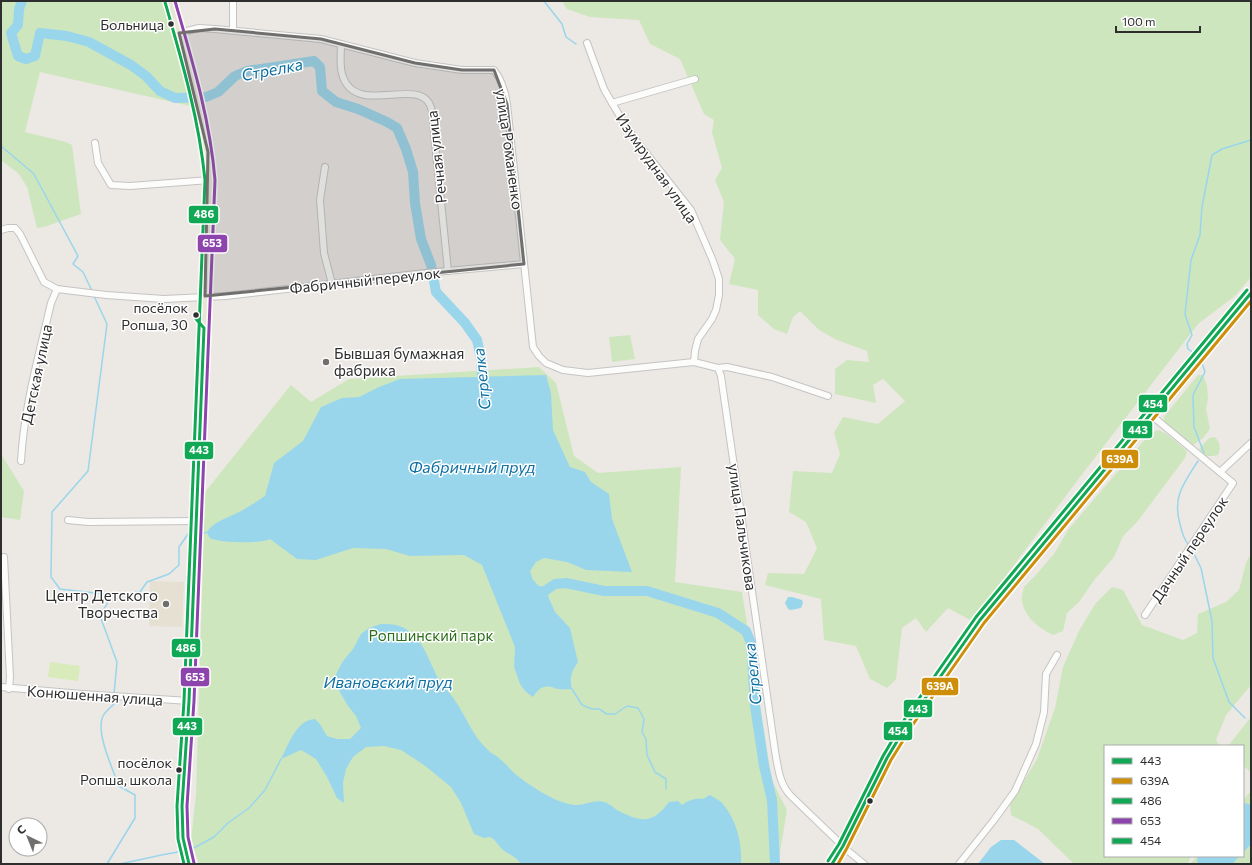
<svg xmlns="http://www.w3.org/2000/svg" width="1252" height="865" viewBox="0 0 1252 865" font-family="Commissioner,sans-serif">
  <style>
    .education { fill: #e6e0d3 }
    .green { fill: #cee6be }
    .pitch { fill: #d9eabb }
    .water { fill: #99d6ec }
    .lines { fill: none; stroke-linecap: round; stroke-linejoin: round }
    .stream { stroke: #99d6ec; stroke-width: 1.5 }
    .river { stroke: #99d6ec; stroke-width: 10 }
    .minor-casing { stroke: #c5c4c5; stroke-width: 8 }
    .major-casing { stroke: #c6c5c4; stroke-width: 10 }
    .minor { stroke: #fcfcfb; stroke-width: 6 }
    .major { stroke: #e8e4d6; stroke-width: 8 }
    .bus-1-casing { stroke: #fff; stroke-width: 6 }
    .bus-2-casing { stroke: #fff; stroke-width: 6 }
    .bus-3-casing { stroke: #fff; stroke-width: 6 }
    .bus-4-casing { stroke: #fff; stroke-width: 6 }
    .bus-5-casing { stroke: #fff; stroke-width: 6 }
    .bus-1 { stroke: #10a855; stroke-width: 3 }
    .bus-2 { stroke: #cf8e09; stroke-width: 3 }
    .bus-3 { stroke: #10a855; stroke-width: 3 }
    .bus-4 { stroke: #8e44ad; stroke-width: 3 }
    .bus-5 { stroke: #10a855; stroke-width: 3 }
    .marked { fill: #706f6e; fill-opacity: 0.2; stroke: #706f6e; stroke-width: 3; stroke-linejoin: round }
    .bus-dot { fill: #2e2e2e; stroke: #fff; stroke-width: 1.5 }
    .poi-dot { fill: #706f6e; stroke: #fff; stroke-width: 1.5 }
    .labels { text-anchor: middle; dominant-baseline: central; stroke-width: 3; stroke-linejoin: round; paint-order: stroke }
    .bus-label { font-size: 14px; fill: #2e2e2e; stroke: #fff; text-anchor: end }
    .street-label { font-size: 15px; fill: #2e2e2e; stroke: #fff }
    .poi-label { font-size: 15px; fill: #2e2e2e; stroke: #fff; text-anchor: start }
    .park-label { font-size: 15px; fill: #2c6e1b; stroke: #fff }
    .water-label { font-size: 16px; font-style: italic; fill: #0d6fa3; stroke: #fff }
    .line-badge { stroke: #fff; stroke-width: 1.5 }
    .badge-label { font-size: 11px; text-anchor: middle; font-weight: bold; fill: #fff }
  </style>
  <rect width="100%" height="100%" fill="#ece8e4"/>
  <path class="education" d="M150,581L184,582L182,627L149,626Z"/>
  <g class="green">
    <path d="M1,1H165L188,84L190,106L40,72L25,132L66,142L72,145L81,214L44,227L37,228L27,187L19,174L1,160Z"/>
    <path d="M562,1H1251V277L1236,295L1198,324L1083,473L972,621L948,608L926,632L916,618L902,628L896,679L887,688L870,679L856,646L824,640L821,599L765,585L768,573L804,574L817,548L806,522L789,512L793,471L832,473L840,454L834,433L843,417L878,424L905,401L883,379L873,385L876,403L835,394V369L847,360L869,362L867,351L837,340L819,330L800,311L793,317L787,334L774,329L758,315V290L729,284L735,259L720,240L724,202L715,180L722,168L712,132L714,120L704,114L680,59L650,44L639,20L590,17L567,9Z"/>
    <path d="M630,335L635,359L612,362L609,337Z"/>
    <path d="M539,367L556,383L574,456L598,473L681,467L675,582L742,592L772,781L787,810L778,864H199L191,841L196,794L205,492L291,385L311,402L349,379Z"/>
    <path d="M1198,375H1203L1207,385L1208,399L1206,409L1210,429L1203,438L1193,445L1188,443L1164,422V417Z"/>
    <path d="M1158,430L1167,434L1187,451L1185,458L1137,522L1123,536L1114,557L1095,579L1079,602L1067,613L1063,631L1053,635C1039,628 1026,619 1022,602C1021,598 1023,591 1024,587L1035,576L1054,554L1068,530L1141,444L1150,434Z"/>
    <path d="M1215,437C1220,443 1221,447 1218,455L1213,456H1205L1199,449L1209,438Z"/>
    <path d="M1,454L24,491L20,520L1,517Z"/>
    <path d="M1251,553V685L1226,715L1216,740L1220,746H1105V856H1191L1188,864H1074L1038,829L1011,815L1010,805L1037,759L1055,708L1063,667L1079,631L1095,604L1112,587L1123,590L1142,625L1183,640L1197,633L1198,614L1226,602L1239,590L1246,563Z"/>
    <path d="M1251,717V773L1243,765V746H1228Z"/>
    <path d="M1251,791V864H1190L1197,856H1243V800Z"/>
  </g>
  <path class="pitch" d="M50,662L80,666L78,681L48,677Z"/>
  <g class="water">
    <path d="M546,375L551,393L553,430L570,467L585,472L591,482L609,494L612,519L632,572L586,570L567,562L544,558L536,562L530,571L533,580L539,586L549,587L548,596L555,612L570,628L578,662C572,671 569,678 572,689C567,689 563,690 558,689C556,689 554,688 552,687C543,685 538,689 533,697L526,692L520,684L514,667L515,647L482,565L464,555L410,556L386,549L353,548L316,560L297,559L270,539C263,544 218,543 210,538C208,536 208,534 207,532C213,522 225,519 235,514C246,509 256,502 265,496L274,463L303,441L321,407L342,398L359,397L379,387L400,379Z"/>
    <path d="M788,597H792L802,600L803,603L801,608L791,610L788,609L785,603Z"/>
    <path d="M381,624C390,624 399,624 407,630C424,641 429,661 438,678C444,687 452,695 458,705C465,716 470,728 478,739C481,743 486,748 490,752C493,754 497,756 500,759C505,763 509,768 513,772C528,785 554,802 574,805C586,806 595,798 607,803C611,805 614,808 617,810C640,822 652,825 669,802L678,801L682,805C689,800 694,798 703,799L710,795C714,798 720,800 723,804C737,821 742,843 741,864H521C515,855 508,855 501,848C497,844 496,840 490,837L484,838L474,834L461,803L451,787L424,765L401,750L384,746L366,747L353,757L346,769L343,783L344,803L337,798L327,777L316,759L301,750L281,759C289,744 296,720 315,719L320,724L327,736L337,739H350L361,728L356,716L348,706L337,687L335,676L343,661L353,649L361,634L369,628Z"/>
    <path d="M1245,803L1251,805V844L1243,853V805Z"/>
    <path d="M1001,840H1014L1045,864H978L991,847Z"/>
    <path d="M1198,856H1240L1232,864H1199L1197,862Z"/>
  </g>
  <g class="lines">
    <g class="stream">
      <path d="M544,1L562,24L566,37L576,44"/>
      <path d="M1,146L34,174L78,256L73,264L83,272L92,291"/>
      <path d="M94,296L107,324L88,471L52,512L51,577L60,589L112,595L100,616L117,662L114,694"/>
      <path d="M1194,353L1188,349L1187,344L1192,335L1185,314L1191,260L1200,235L1202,207L1212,155L1222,149L1251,140"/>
      <path d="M1202,363L1205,372L1193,395L1194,427L1204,453"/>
      <path d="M200,535L207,532"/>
      <path d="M1188,544C1183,538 1182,532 1180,524C1172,497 1184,483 1198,461"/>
      <path d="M1192,550L1201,568L1212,621L1213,658L1229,702L1245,718"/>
      <path d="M112,595L140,592L147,582L169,574L179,565V547L188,534L189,533"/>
      <path d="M572,689L582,705L592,709H599L607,714H615L627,706L638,708L644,719L642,732L646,739L647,755L655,772L666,779V789"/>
      <path d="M190,850L214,837L228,823L249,808L265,790L281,759"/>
      <path d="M107,864L135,818V795L119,786C113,770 95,731 103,716C105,712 110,708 114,704"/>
      <path d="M119,864C141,860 162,854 184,851"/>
    </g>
    <g class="river">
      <path d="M22,1L19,9L18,25L11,33L18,56L26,59L35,56L40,33L67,36L89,42L131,65L146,76L160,91L175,98L206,97L218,92L235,76L247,71L314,61L320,67L322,91L336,102L358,109L387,122L397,128L406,149L413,172L415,203L421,239L431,265L436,292L465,323L477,340L481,358L483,388"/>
      <path d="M539,595L555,584L566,583L604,591H647L718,613L746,631L751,643L755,706L764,766L772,800L775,864"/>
    </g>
    <defs>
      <g id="minor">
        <path d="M233,30V1"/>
        <path d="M179,33L199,28L215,29L321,39L415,63L462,70H494C502,80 505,91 507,104L533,347L539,356L546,363L563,370L588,373L694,362L718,368L721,376L775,751C778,767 779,784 791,796L847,850L864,864"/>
        <path d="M587,43L604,89L612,103L624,123L638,143L691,210L713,261L719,279V295L716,310L712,319L698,339L695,351L694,362"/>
        <path d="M341,44C341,54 339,67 343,77C358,119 426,71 432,112L448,271"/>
        <path d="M612,103L695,79"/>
        <path d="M95,143L98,163L111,185L130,186L210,180"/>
        <path d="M325,167L320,200L324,253L332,284"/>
        <path d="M1,230L8,228H15L20,234L44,282L57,289L106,295L164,299L226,296L425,273L524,264"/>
        <path d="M718,368L727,367L772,377L828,396"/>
        <path d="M21,461C24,407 39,355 51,303L57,289"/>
        <path d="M1220,472L1251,443"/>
        <path d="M68,520L88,522L196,521"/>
        <path d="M4,557L10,677L9,689"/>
        <path d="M1145,615L1233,483L1151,415"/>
        <path d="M1,687L82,694L189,701"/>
        <path d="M959,864L994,820L1015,791L1036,744L1044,712L1046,674L1057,655"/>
      </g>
      <g id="major">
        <path d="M170,1C186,60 206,119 210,180L189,701L182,806L183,838L189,864"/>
        <path d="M832,864L843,846L887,758L910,720L980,620L1151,415L1251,293"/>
      </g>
    </defs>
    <use href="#minor" class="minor-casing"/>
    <use href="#major" class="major-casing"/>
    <use href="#minor" class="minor"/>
    <use href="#major" class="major"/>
    <defs>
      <g id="bus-1">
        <path d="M189,864L183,838L182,806L189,701L204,328L196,319V315"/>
        <path d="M832,864L843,846L887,758L910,720L980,620L1251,293"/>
      </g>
      <path id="bus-2" d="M838,864L847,848L891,760L914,723L984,623L1251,301"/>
      <path id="bus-3" d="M165,2C182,61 199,119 205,180L184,701L177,806L178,839L184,864"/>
      <path id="bus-4" d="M175,1C192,60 210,119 215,180L194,701L187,806L188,837L194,863"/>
      <path id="bus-5" d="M828,861L839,844L883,756L906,717L976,617L1247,290"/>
    </defs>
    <use href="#bus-1" class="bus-1-casing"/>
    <use href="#bus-2" class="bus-2-casing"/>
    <use href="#bus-3" class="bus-3-casing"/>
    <use href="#bus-4" class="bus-4-casing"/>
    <use href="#bus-5" class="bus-5-casing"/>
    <use href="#bus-1" class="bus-1"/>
    <use href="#bus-2" class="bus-2"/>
    <use href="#bus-3" class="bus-3"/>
    <use href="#bus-4" class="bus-4"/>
    <use href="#bus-5" class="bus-5"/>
  </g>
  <path class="marked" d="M215,29L321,39L415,63L462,70H494L507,104L524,264L205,296L208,152L179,33Z"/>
  <g class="bus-dot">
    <circle cx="171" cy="24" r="3.5"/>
    <circle cx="196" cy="315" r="3.5"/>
    <circle cx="179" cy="770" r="3.5"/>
    <circle cx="870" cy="801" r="3.5"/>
  </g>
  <g class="poi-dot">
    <circle cx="326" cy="362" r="4"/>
    <circle cx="166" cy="604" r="4"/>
  </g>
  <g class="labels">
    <g class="bus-label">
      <text x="164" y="24">Больница</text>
      <text x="188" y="307">посёлок<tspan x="188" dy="17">Ропша, 30</tspan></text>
      <text x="172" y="762">посёлок<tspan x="172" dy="17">Ропша, школа</tspan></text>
    </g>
    <g class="street-label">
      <text transform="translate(510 149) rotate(82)">улица Романенко</text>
      <text transform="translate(436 157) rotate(-96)">Речная улица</text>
      <text transform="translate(657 168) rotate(55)">Изумрудная улица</text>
      <text transform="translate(365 280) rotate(-6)">Фабричный переулок</text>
      <text transform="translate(36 374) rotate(-78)">Детская улица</text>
      <text transform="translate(743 527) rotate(82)">улица Пальчикова</text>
      <text transform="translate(1189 549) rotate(-56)">Дачный переулок</text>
      <text transform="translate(95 695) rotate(4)">Конюшенная улица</text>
    </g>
    <g class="poi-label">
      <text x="334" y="353">Бывшая бумажная<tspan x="334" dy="17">фабрика</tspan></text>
      <text x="158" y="595" text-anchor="end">Центр Детского<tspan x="158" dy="17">Творчества</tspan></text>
    </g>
    <g class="park-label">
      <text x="431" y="635">Ропшинский парк</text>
    </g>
    <g class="water-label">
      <text transform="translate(272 69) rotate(-11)">Стрелка</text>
      <text transform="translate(481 379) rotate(-96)">Стрелка</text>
      <text x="472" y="466">Фабричный пруд</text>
      <text transform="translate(752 674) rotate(-96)">Стрелка</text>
      <text x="388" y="681">Ивановский пруд</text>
    </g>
  </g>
  <g class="line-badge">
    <rect x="188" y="205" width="31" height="19" rx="4" fill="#10a855"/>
    <rect x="197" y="234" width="31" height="19" rx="4" fill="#8e44ad"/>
    <rect x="1138" y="394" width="30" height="19" rx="4" fill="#10a855"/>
    <rect x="1122" y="420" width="31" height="19" rx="4" fill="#10a855"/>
    <rect x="184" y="441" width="30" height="19" rx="4" fill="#10a855"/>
    <rect x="1101" y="449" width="38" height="20" rx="4" fill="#cf8e09"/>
    <rect x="171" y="638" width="30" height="20" rx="4" fill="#10a855"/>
    <rect x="180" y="667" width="30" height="20" rx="4" fill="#8e44ad"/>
    <rect x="921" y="677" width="38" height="19" rx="4" fill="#cf8e09"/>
    <rect x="903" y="699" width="30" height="19" rx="4" fill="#10a855"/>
    <rect x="172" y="717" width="31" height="19" rx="4" fill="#10a855"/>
    <rect x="883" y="721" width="30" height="20" rx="4" fill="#10a855"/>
  </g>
  <g class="badge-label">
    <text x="204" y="218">486</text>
    <text x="212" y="247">653</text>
    <text x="1153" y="408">454</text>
    <text x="1138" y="434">443</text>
    <text x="199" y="454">443</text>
    <text x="1120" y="463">639А</text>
    <text x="186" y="652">486</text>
    <text x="195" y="681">653</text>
    <text x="940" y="690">639А</text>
    <text x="918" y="713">443</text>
    <text x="187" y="730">443</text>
    <text x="898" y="735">454</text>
  </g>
  <rect width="1252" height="865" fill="none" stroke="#2e2e2e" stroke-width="4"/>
  <rect x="1104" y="745" width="140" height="112" fill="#ffffff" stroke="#ababab"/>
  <rect x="1112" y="758" width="20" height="6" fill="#10a855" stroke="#ababab"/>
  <text x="1140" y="765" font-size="12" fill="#2e2e2e">443</text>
  <rect x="1112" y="778" width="20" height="6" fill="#cf8e09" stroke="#ababab"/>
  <text x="1140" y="785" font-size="12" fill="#2e2e2e">639А</text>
  <rect x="1112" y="798" width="20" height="6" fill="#10a855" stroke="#ababab"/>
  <text x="1140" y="805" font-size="12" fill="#2e2e2e">486</text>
  <rect x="1112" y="818" width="20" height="6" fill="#8e44ad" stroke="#ababab"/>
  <text x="1140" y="825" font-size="12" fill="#2e2e2e">653</text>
  <rect x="1112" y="838" width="20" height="6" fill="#10a855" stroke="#ababab"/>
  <text x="1140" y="845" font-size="12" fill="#2e2e2e">454</text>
  <g transform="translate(28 837) rotate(317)"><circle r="19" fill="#ffffff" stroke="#ababab"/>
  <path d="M0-3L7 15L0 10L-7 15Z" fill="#706f6e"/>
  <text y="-6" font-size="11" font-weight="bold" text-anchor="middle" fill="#2e2e2e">С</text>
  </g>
  <path d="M1116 26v6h84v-6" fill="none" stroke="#2e2e2e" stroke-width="2"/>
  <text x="1122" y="26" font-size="12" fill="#2e2e2e" stroke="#ffffff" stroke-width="3" paint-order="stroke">100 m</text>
</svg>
